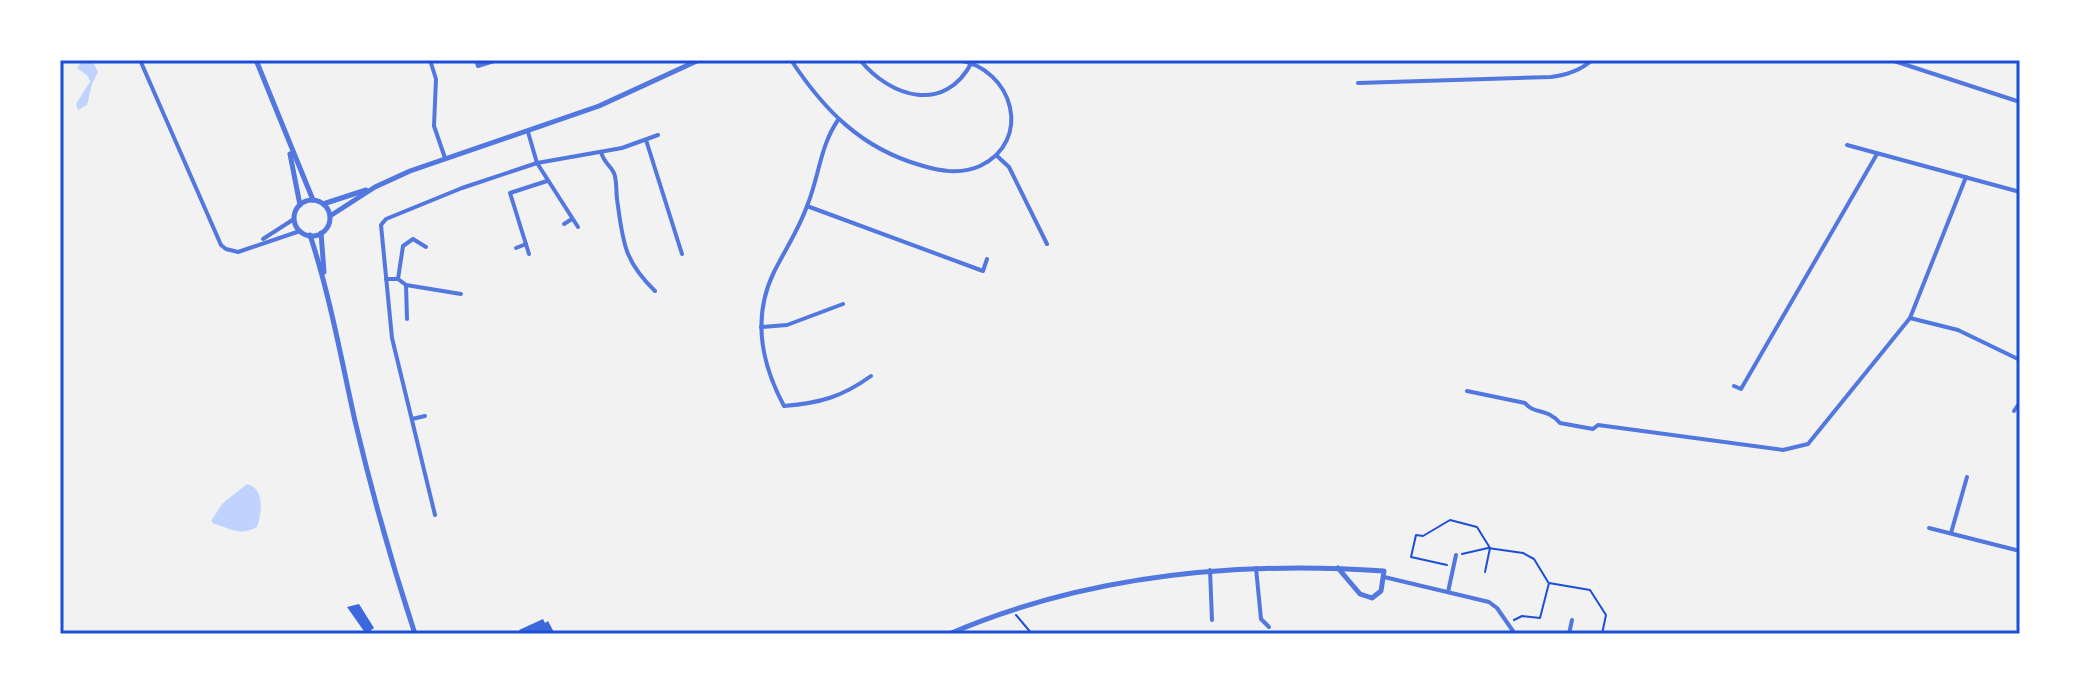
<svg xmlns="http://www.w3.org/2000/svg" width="2080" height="694" viewBox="0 0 2080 694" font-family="Literata,serif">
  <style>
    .water { fill: #bfd3fe }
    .building { fill: #3d67dc }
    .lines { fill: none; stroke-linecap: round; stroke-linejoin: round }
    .path { stroke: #1d4ed8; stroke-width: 2 }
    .minor { stroke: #5277de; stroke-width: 4 }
    .tertiary { stroke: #5277de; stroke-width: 5 }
    .neatline { fill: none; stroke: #1d4ed8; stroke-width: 3 }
  </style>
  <rect width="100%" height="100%" fill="#f2f2f2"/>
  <g class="water">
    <path d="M83,60H92L98,72L92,84L87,105L78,110L76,104L90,82L88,76L77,68Z"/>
    <path d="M247,484C265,489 262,512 257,527C239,537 231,528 214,524L211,521L223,503Z"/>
  </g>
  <g class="building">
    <path d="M359,604L374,628L366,634L347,607Z"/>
    <path d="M543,619L545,623L548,621L555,634H521L519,630Z"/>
  </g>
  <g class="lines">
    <g class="path">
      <path d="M1462,554L1488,548L1523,553L1534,559L1548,582"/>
      <path d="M1447,565L1411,557L1416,535L1423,536L1450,520L1477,527L1490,548L1485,572"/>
      <path d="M1016,615L1032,634"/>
      <path d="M1514,620L1522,616L1540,618L1549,583L1590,590L1606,615L1602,634"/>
    </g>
    <g class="minor">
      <path d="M140,60L221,245L226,249L238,252L300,231"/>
      <path d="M430,60L436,79L434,126L445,158"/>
      <path d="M476,60L478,66L497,60"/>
      <path d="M791,60C824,110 861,148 920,165C939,171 960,175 980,166C1033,141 1014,69 958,60"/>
      <path d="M860,60C891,98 945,114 972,62"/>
      <path d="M909,60H944"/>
      <path d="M1891,60L2020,102"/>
      <path d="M1358,83L1551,77C1567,75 1580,71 1592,60"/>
      <path d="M838,120C820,146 819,177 807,206C799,229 785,250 774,272C752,317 761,363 784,406C820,403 842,397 871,376"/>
      <path d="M528,132L537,163L578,227"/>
      <path d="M646,140L682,254"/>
      <path d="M1847,145L2020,192"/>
      <path d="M601,152C604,163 610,165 614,173C617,180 616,192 617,199C623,241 623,260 655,291"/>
      <path d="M996,155L1009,167L1047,244"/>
      <path d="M807,206L983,271L987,259"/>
      <path d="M564,224L572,219"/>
      <path d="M263,239L294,219"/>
      <path d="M516,248L526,244"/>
      <path d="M529,254L510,193L547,181"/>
      <path d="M386,279H398L406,285L407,319"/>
      <path d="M398,279L403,246L413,239L426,247"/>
      <path d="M406,285L461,294"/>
      <path d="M1910,318L1958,330L2020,360"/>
      <path d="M761,327L787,325L843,304"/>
      <path d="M1734,386L1741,389L1877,154"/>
      <path d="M1467,391L1525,403C1535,415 1546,407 1560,423L1593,429L1598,425L1783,450L1808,444L1910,318L1966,177"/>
      <path d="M2014,411L2020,402"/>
      <path d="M412,419L425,416"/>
      <path d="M435,515L392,338L381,225L386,219L462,188L537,163L622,148L658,135"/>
      <path d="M1929,528L2020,551"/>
      <path d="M1951,533L1967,477"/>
      <path d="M1256,568L1261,619L1269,627"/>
      <path d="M1210,570L1212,620"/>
      <path d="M1384,577L1489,602L1497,608L1515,634"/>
      <path d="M1448,592L1456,555"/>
      <path d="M1569,634L1572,620"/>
    </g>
    <g class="tertiary">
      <path d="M256,60L313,200"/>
      <path d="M290,154L300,205"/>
      <circle cx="312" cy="218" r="18"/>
      <path d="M323,204L366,190"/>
      <path d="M330,216L375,187L410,171L599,106L699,60"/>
      <path d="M321,233L324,272"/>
      <path d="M310,235C330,296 341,358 355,421C372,493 392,564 415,634"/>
      <path d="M949,634C1086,575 1236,561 1384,571L1381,591L1372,598L1360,594L1338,568"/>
    </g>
  </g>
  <rect width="2080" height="694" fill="none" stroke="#ffffff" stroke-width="124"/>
  <rect x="62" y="62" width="1956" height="570" class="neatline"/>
</svg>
